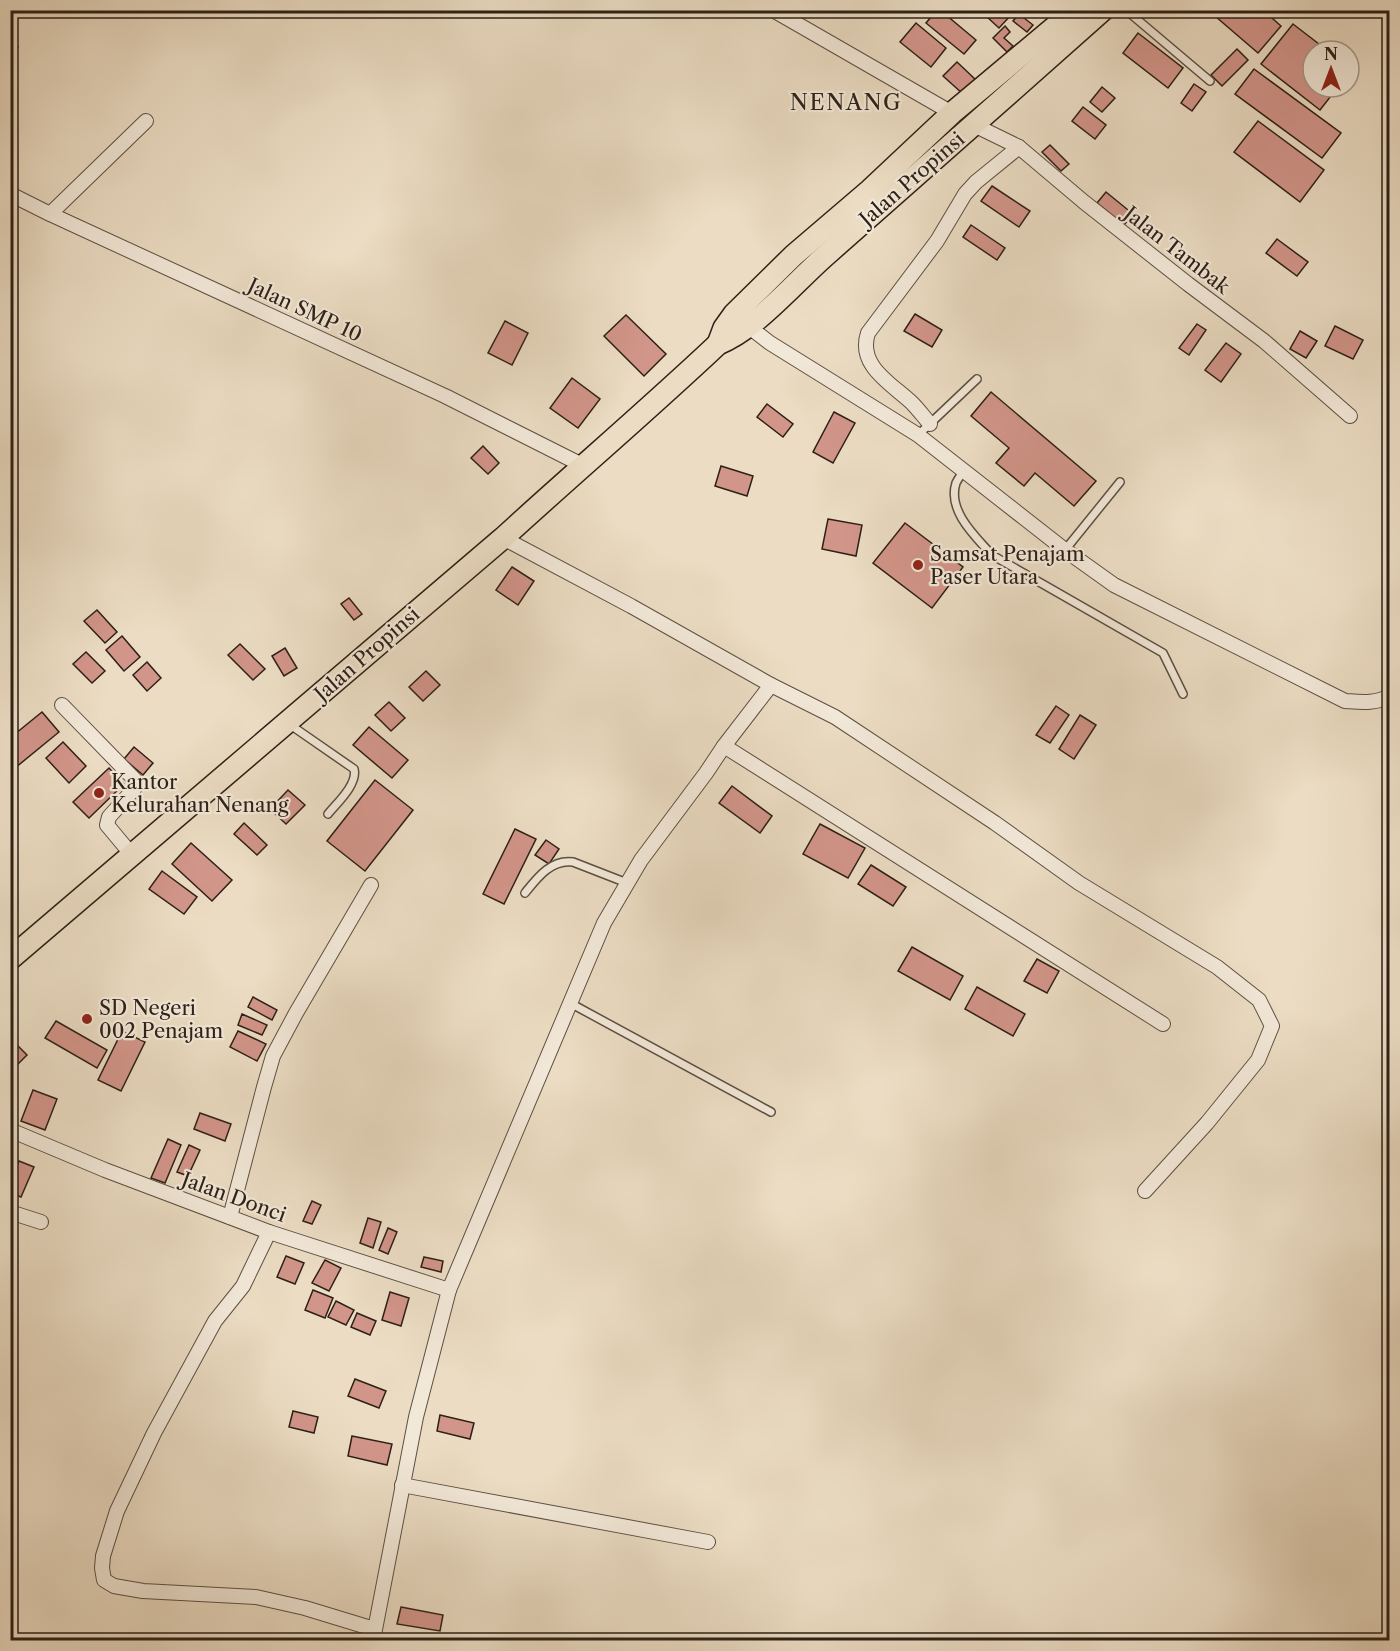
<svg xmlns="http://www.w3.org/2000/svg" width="1400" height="1651" viewBox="0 0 1400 1651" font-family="'Libre Caslon Text',serif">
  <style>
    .building { fill: #d2958a; stroke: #2d2017; stroke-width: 1.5 }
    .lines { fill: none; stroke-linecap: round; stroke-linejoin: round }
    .service-casing { stroke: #5c4f42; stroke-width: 10 }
    .minor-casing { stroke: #5c4f42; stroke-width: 16 }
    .trunk-casing { stroke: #2d2017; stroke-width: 24 }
    .service { stroke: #f2e8d8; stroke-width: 7 }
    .minor { stroke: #f2e8d8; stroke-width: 14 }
    .trunk { stroke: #ebdcc3; stroke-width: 21 }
    .poi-dot { fill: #8f2418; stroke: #f2e8d8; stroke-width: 2 }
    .labels { text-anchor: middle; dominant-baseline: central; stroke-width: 4.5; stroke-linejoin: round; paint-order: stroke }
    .street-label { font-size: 20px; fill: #2d2017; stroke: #f2e8d8 }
    .poi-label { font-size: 20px; fill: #2d2017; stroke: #f2e8d8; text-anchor: start }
    .quarter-label { font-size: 22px; letter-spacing: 1.5px; fill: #2d2017; stroke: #f2e8d8 }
  </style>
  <rect width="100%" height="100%" fill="#ebdcc3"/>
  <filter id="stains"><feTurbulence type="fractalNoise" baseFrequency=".00333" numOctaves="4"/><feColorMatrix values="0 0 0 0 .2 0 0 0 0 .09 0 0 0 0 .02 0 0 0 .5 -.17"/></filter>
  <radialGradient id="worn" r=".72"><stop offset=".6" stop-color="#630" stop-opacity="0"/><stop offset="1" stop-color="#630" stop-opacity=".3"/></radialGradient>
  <g class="building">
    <path d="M937,10H940L976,40L964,54L926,23Z"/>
    <path d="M992,10H1009L1012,14L999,28L987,17Z"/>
    <path d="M1208,10H1263L1281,26L1258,53Z"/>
    <path d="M1019,14L1033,25L1027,32L1013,21Z"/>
    <path d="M916,23L946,48L931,67L900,42Z"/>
    <path d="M1293,24L1328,51H1313V87H1338L1320,110L1261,64Z"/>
    <path d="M1005,26L1010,32L1004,38L1013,46L1007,52L993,38Z"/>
    <path d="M1138,33L1183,68L1168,88L1123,53Z"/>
    <path d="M10,43L18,47L10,64Z"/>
    <path d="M1237,49L1248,60L1222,86L1211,75Z"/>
    <path d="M957,62L976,80L963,94L943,76Z"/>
    <path d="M1254,69L1341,133L1322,158L1235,94Z"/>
    <path d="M1194,84L1206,92L1192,111L1181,103Z"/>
    <path d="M1102,87L1115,98L1102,112L1090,102Z"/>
    <path d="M1083,107L1106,125L1095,139L1072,121Z"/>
    <path d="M1258,121L1324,170L1300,202L1234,152Z"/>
    <path d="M1050,145L1069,164L1061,171L1042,152Z"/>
    <path d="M992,186L1030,211L1019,227L981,201Z"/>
    <path d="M1106,192L1133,214L1124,225L1097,203Z"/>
    <path d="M971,225L1005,248L997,260L963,237Z"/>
    <path d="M1277,239L1308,262L1297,276L1266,253Z"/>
    <path d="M915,314L942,330L932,347L904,331Z"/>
    <path d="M626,315L666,354L644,376L604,336Z"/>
    <path d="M505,321L528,333L512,365L488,353Z"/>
    <path d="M1197,324L1206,330L1189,355L1179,348Z"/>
    <path d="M1335,326L1363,340L1353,359L1325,346Z"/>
    <path d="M1300,331L1317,341L1306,358L1290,349Z"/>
    <path d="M1226,343L1241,354L1221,382L1205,370Z"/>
    <path d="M572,378L600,399L578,428L550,408Z"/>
    <path d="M991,392L1096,481L1074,506L1035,473L1024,486L996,463L1009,448L971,416Z"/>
    <path d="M767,404L793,424L783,437L757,417Z"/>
    <path d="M834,412L855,423L833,463L813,452Z"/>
    <path d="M483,446L499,463L488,474L471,458Z"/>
    <path d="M721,466L753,476L747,496L715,486Z"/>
    <path d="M828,519L862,525L856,556L822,549Z"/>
    <path d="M905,523L963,567L932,608L873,563Z"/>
    <path d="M512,567L534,581L518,605L496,590Z"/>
    <path d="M349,598L362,614L354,620L341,604Z"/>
    <path d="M97,610L117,632L105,643L84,621Z"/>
    <path d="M122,636L140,657L124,671L106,650Z"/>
    <path d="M240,644L265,669L253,680L228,655Z"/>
    <path d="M285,648L297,668L284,676L272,656Z"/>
    <path d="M86,652L105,671L92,683L73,664Z"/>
    <path d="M147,662L161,678L147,691L133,675Z"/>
    <path d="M426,671L440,685L423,701L409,687Z"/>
    <path d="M389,702L405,718L391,731L375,715Z"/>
    <path d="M1056,706L1069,715L1050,743L1036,735Z"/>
    <path d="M42,712L59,732L15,768L10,763V738Z"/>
    <path d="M1080,715L1096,725L1074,759L1059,749Z"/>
    <path d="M369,727L408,760L392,778L353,745Z"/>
    <path d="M63,742L86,766L69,783L46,758Z"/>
    <path d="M134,747L153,763L143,775L124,759Z"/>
    <path d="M109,768L124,784L89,818L73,802Z"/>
    <path d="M375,780L413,810L365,871L327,841Z"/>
    <path d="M732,786L772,816L760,833L719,803Z"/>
    <path d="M288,790L305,805L286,824L270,809Z"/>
    <path d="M244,823L267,845L257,855L234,834Z"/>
    <path d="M820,824L865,848L848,878L803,854Z"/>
    <path d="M515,829L536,839L504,904L483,894Z"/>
    <path d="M546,840L559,849L549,864L535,855Z"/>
    <path d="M191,843L232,880L212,901L172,864Z"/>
    <path d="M871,865L906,887L893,906L858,884Z"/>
    <path d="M162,871L197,897L184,914L149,889Z"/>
    <path d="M912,947L963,976L950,1000L898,971Z"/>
    <path d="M1037,959L1059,971L1047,993L1024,981Z"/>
    <path d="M977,987L1025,1014L1013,1036L965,1009Z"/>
    <path d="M253,997L277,1010L272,1020L248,1007Z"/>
    <path d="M242,1014L267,1025L262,1035L238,1025Z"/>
    <path d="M56,1021L107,1050L97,1068L45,1038Z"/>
    <path d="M122,1031L145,1042L121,1091L98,1080Z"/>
    <path d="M238,1031L266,1044L257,1061L230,1047Z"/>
    <path d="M10,1038L27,1055L15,1067L10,1063Z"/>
    <path d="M33,1090L57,1099L45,1130L21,1121Z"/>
    <path d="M200,1113L231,1124L225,1141L194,1129Z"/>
    <path d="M168,1139L181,1145L165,1183L151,1178Z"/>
    <path d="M189,1145L200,1150L188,1176L177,1172Z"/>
    <path d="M19,1161L34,1167L21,1197L10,1193V1182Z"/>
    <path d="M312,1201L321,1205L312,1224L303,1221Z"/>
    <path d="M368,1218L381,1222L373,1248L360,1243Z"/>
    <path d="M388,1228L397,1232L388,1254L379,1250Z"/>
    <path d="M286,1256L304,1263L295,1284L277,1277Z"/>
    <path d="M424,1257L443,1261L441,1272L421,1267Z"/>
    <path d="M325,1260L341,1268L329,1291L312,1283Z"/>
    <path d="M313,1290L333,1298L325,1318L305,1310Z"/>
    <path d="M390,1292L409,1298L401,1326L382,1320Z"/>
    <path d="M336,1301L354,1310L346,1325L328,1317Z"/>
    <path d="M357,1313L376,1321L370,1335L351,1327Z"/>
    <path d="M355,1379L386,1391L379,1408L348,1396Z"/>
    <path d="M293,1411L318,1417L314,1433L289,1427Z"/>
    <path d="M440,1415L474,1423L470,1439L437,1431Z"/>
    <path d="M352,1436L392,1444L387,1465L348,1456Z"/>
    <path d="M401,1607L443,1615L440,1631L397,1624Z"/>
  </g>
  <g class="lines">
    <defs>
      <g id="service">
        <path d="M1126,10L1210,81"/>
        <path d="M918,435L977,379"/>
        <path d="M963,471C961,475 958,479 956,483C947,511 976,537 992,555L1163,653L1183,694"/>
        <path d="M1065,550L1120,482"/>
        <path d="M289,724L354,769C358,784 337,803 328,814"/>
        <path d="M525,893C537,878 551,859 573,862L627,883"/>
        <path d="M570,1003L771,1112"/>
      </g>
      <g id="minor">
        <path d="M773,10L952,113"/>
        <path d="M974,125L1019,147L1084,202L1188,284L1264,341L1350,416"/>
        <path d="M10,194L50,214L445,396L582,465"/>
        <path d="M50,214L146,121"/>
        <path d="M744,323L770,343L918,435L1065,550L1114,585L1345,701C1361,702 1375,704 1390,696"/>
        <path d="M930,424C924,417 918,409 912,403C892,384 857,366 868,333L937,241L965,194L976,182L1019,147"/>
        <path d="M771,685L835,717L995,823L1079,883L1217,967L1259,1000L1272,1026L1258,1060L1207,1123L1145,1191"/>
        <path d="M62,705L136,781V785L134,789L109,817L107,825L132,855"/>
        <path d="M724,746L1163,1024"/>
        <path d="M10,1130L105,1170L269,1232L449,1290"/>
        <path d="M10,1212L41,1222"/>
        <path d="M230,1217L264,1087L273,1056L296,1013L371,885"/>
        <path d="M269,1232L243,1286L215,1321L154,1433L117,1511L103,1556L102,1568L104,1580L114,1586L143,1591L256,1597L305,1608L374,1629"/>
        <path d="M402,1485L708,1542"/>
        <path d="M373,1640L416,1417L449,1290L604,923L641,860L706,773L724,746L771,685L631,606L503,538"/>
      </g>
      <g id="trunk">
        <path d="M718,344L724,328L734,314L794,255L870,190L952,113L1075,10"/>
        <path d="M10,959L503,538C574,473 648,410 718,344C756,329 794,283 826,255C919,173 1011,92 1103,10"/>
      </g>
    </defs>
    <use href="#service" class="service-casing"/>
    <use href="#minor" class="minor-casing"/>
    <use href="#trunk" class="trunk-casing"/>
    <use href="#service" class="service"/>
    <use href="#minor" class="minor"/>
    <use href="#trunk" class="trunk"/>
  </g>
  <g class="poi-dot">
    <circle cx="918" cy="565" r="6"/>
    <circle cx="99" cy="793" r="6"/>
    <circle cx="87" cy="1019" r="6"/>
  </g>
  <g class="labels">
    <g class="street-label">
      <text transform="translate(912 179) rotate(-41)">Jalan Propinsi</text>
      <text transform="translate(1177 250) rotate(38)">Jalan Tambak</text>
      <text transform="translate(305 310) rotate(25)">Jalan SMP 10</text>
      <text transform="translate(367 654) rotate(-41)">Jalan Propinsi</text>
      <text transform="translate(234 1197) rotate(20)">Jalan Donci</text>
    </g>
    <g class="poi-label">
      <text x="930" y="554">Samsat Penajam<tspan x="930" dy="23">Paser Utara</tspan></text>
      <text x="111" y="782">Kantor<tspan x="111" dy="23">Kelurahan Nenang</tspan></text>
      <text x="99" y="1008">SD Negeri<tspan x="99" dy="23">002 Penajam</tspan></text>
    </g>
    <g class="quarter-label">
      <text x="846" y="102">NENANG</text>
    </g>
  </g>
  <rect width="1400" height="1651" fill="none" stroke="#ebdcc3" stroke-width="36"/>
  <rect x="12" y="12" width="1376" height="1627" fill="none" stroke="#2d2017" stroke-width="3"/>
  <rect x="18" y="18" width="1364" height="1615" fill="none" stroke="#2d2017" stroke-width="1.5"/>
  <g transform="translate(1331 69)"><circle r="28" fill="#f2e8d8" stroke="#a3988b" stroke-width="1.5"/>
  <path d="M0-4.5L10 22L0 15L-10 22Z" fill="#8f2418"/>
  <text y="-9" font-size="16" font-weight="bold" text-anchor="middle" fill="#2d2017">N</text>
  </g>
  <rect width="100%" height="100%" filter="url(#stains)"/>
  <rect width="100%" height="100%" fill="url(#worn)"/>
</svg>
